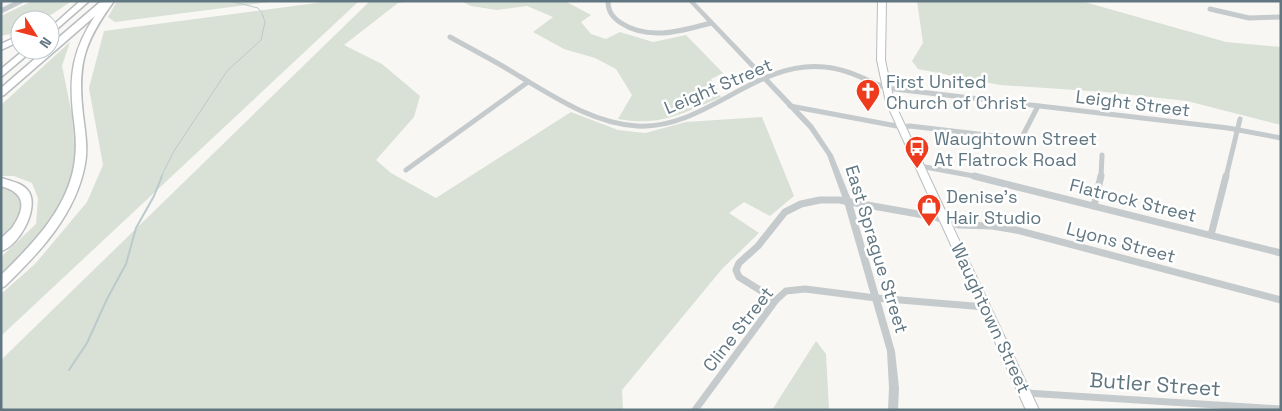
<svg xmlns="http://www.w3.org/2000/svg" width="1282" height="411" viewBox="0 0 1282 411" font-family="'Space Grotesk',sans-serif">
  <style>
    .green { fill: #d9e0d5 }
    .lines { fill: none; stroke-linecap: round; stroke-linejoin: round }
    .stream-far1 { stroke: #bbcacd; stroke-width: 1 }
    .stream { stroke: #bbcacd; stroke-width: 2 }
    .primary-casing { stroke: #b8bdc0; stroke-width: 2 }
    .motorway-casing { stroke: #b9bdc0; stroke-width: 3 }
    .minor-far1 { stroke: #c5cacc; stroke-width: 5 }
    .minor { stroke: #c5cacc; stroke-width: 7 }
    .tertiary { fill: #c5cacc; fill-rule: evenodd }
    .primary { fill: #fff; fill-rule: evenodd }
    .motorway { fill: #fff; fill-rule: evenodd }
    .labels { text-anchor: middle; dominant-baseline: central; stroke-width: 5; stroke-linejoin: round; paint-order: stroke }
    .poi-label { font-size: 18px; fill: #607681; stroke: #fff; text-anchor: start }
    .street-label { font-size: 18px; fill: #607681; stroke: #fff }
    .near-street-label { font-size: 21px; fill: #607681; stroke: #fff }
  </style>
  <rect width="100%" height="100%" fill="#f8f7f4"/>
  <g class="green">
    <path d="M32,1H72L43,20H20V32L1,36V16Z"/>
    <path d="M117,1H277L115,22L108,17Z"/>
    <path d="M331,1H359L1,336V294L35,264L87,202L103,165L89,88L104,31Z"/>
    <path d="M370,1H412L398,3L344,45L382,64L420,96L414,117L376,160L391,173L436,198L571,112L618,130L645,133L686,122L762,117L794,196L770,216L744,202L729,213L759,233L722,269L622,390L623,410H1V360Z"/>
    <path d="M461,1H565L591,15L581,22L591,34L606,39L620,32L653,42L686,35L723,73L711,79L721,97C683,113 661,127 618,119L632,95L616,69L595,58L564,49L533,32L553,17L527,6L497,10L471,6Z"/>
    <path d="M917,1H1081L1226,42L1281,47V125L1187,101L1105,92L1000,85L918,69L912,61L923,43Z"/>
    <path d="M70,42L62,66L72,115L75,159L70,182L52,218L18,260L1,276V257L36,224L38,198L32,183L14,176H1V105Z"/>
    <path d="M1,187L7,188L21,199C24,220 16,227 1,241Z"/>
    <path d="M816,341L826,354L829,410H772Z"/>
  </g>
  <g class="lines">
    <path class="stream-far1" d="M161,177L174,151L227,71L261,40L265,22L262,13L258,8L230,1"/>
    <path class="stream" d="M69,370L87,343L107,299L126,264L136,228L154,196L162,176"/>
    <defs>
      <path id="primary" d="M878,1H886L885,60L894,102L1039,410H1026L886,102L877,60Z"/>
      <g id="motorway">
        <path d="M80,1H89L50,35V28Z"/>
        <path d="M106,1H114C84,42 77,64 83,115C85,131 88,148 85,164C76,214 40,252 5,286L1,288V275C34,243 70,206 75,159C77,143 75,128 73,113C69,75 73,49 95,16L4,95L1,96V88L45,50H50V45L99,3Z"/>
        <path d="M20,35V41L1,50V44Z"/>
        <path d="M24,50H33L1,77V69Z"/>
        <path d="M1,178C11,181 23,183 29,192C39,209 19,246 1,251C1,248 0,242 1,239C3,236 9,231 12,228C26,208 26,193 1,186Z"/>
      </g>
    </defs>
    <use href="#primary" class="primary-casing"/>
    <use href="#motorway" class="motorway-casing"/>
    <g class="minor-far1">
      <path d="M608,1C608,11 612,17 621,23C649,41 681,31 711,23"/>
      <path d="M1210,9L1249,18L1281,17"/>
      <path d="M1,11L21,1"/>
      <path d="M450,37C473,50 497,62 519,76C556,98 593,123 637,126C706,130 756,59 825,67C847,69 866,80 886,88L1228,128L1281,138"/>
      <path d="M790,106L902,127L910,126L1021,139L1038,106"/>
      <path d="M920,166L979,177"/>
      <path d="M406,170L528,82"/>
      <path d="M1101,177L1102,155"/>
      <path d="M1226,177L1240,119"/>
    </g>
    <g class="minor">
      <path d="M974,176L1281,253"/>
      <path d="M1094,206L1101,176"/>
      <path d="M1211,235L1226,176"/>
      <path d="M776,300L739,277L736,270L739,263L758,246L785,212L801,204L820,200H839L935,217L958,225L992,226L1016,230L1281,300"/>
      <path d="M1026,393L1281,409"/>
      <path d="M695,410L776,300L786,291L805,289L876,298L985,307"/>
    </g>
    <path class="tertiary" d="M688,1H694L813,125L833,155L852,202L895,351L899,388L898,410H888L889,388L887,351L844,202L827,155L809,129Z"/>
    <use href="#primary" class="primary"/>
    <use href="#motorway" class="motorway"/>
  </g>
  <defs>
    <symbol id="church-pin" viewBox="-11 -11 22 30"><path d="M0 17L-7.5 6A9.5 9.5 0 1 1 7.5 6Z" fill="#ee3b1e" stroke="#fff"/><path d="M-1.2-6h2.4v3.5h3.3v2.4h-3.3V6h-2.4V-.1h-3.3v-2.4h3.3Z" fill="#fff"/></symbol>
    <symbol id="bus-pin" viewBox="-11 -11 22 30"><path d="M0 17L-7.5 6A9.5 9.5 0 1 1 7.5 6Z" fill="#ee3b1e" stroke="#fff"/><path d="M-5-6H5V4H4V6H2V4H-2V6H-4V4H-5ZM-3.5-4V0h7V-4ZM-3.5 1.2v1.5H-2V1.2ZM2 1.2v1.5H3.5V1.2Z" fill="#fff"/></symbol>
    <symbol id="shop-pin" viewBox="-11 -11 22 30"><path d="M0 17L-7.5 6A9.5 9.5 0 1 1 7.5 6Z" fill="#ee3b1e" stroke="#fff"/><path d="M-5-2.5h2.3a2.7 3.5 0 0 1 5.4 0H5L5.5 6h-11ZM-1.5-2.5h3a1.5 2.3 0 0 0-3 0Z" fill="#fff"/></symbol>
  </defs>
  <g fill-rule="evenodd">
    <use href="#church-pin" x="854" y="77" width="28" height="38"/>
    <use href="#bus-pin" x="903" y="134" width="28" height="38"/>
    <use href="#shop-pin" x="915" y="192" width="28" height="38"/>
  </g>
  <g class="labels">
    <g class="poi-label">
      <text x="886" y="81">First United<tspan x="886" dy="21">Church of Christ</tspan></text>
      <text x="934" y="138">Waughtown Street<tspan x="934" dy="21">At Flatrock Road</tspan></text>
      <text x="946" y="196">Denise's<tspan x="946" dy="21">Hair Studio</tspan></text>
    </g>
    <g class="street-label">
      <text transform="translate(718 86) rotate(-23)">Leight Street</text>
      <text transform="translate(1133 103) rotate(7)">Leight Street</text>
      <text transform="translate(1133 200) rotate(14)">Flatrock Street</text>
      <text transform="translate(1121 242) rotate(15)">Lyons Street</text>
      <text transform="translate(877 249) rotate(73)">East Sprague Street</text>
      <text transform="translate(991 318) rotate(65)">Waughtown Street</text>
      <text transform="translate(738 329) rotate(-52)">Cline Street</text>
    </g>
    <g class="near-street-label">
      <text transform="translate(1155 384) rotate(4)">Butler Street</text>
    </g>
  </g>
  <rect width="1282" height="411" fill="none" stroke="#607681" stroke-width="5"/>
  <g transform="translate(35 35) rotate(126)"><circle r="24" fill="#ffffff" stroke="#bfc8cd"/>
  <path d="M0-4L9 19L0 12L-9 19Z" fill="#ee3b1e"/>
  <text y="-8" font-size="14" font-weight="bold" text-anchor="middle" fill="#607681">N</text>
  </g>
</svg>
